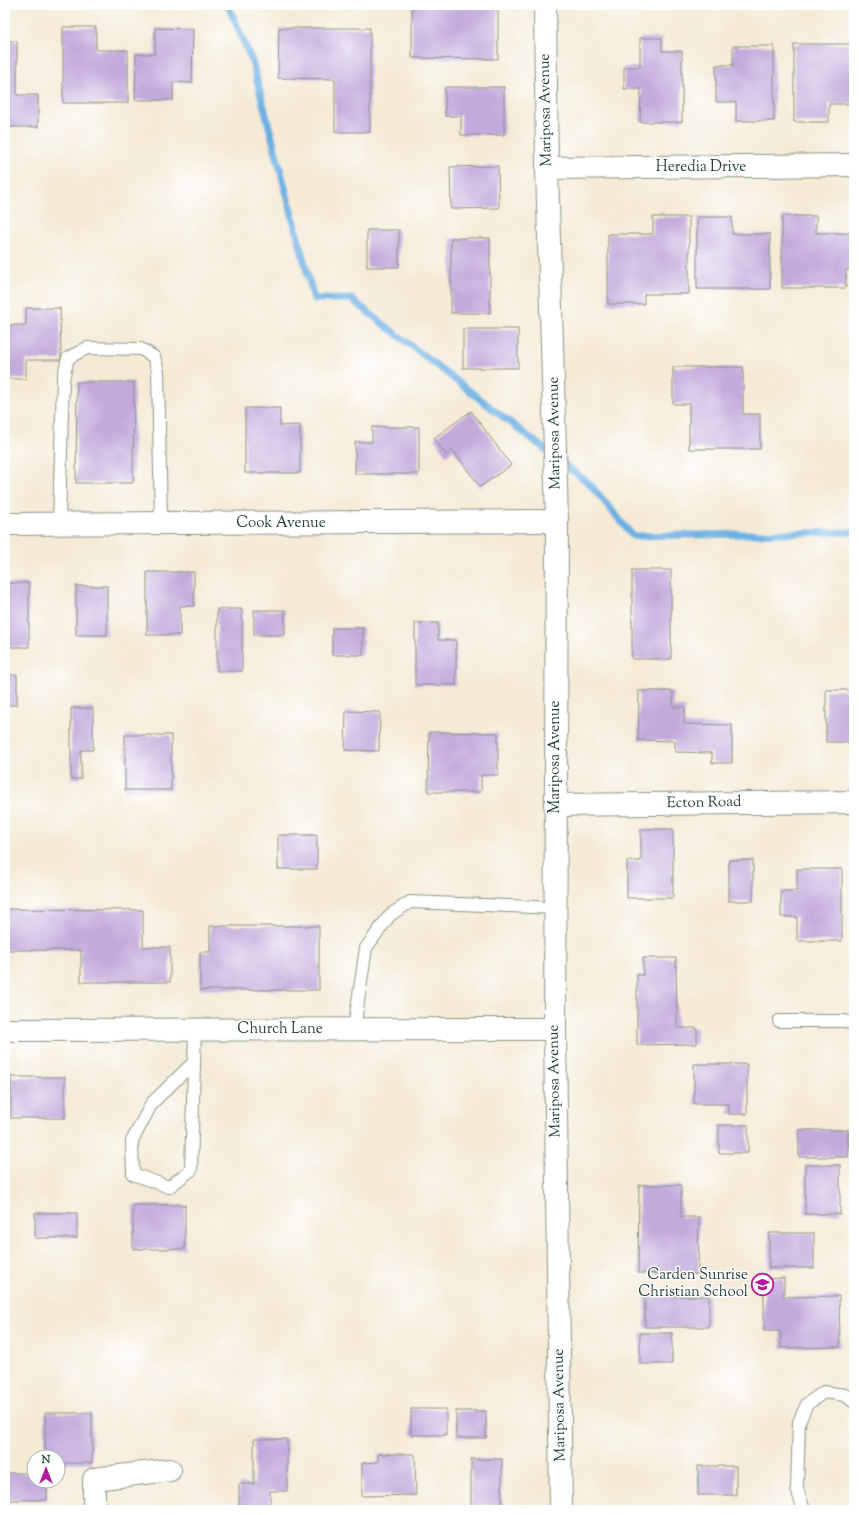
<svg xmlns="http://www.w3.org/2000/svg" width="859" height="1515" viewBox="0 0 859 1515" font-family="'Sorts Mill Goudy',serif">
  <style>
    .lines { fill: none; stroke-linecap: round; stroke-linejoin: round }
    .stream { stroke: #6db1e3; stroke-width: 7 }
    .building { fill: #c2abdc }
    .service-casing { stroke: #8a9484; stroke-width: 14 }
    .minor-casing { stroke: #8a9484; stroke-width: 24 }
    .tertiary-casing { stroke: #8a9484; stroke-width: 24 }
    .service { stroke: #fff; stroke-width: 12 }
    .minor { stroke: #fff; stroke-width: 22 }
    .tertiary { stroke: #fff; stroke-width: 22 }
    .labels { text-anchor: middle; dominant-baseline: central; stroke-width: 3; stroke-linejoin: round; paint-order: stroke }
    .street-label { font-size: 15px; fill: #1f3d34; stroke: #fff }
    .poi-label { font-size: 15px; fill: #1f3d34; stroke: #fff; text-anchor: end }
  </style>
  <rect width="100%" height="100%" fill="#fff"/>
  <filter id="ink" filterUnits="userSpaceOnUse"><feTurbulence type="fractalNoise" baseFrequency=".025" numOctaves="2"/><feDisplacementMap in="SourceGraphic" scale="8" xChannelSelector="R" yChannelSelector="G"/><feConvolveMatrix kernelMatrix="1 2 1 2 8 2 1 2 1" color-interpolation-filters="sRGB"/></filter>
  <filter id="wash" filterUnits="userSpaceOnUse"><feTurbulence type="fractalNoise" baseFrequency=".012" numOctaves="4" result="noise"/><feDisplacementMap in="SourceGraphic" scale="16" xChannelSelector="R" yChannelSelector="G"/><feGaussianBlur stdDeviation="0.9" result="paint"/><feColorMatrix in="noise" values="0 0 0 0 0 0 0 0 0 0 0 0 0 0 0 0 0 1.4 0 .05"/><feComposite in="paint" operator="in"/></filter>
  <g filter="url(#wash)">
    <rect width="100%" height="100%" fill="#f4ead5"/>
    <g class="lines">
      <g class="stream">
        <path d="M228,5L252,61L314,299H351L551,454"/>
        <path d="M559,460L589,483L633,536L854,532"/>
      </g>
    </g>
    <g id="blocks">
      <g class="building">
        <path d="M412,6H498V59L412,58Z"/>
        <path d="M63,27H96V50H128V103H63Z"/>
        <path d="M155,28L193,29L192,83L173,82V100H135L136,54H155Z"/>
        <path d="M279,28H370V132H335V79L278,78Z"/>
        <path d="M640,38H662V51H682V122H640L641,89H624V67H640Z"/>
        <path d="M5,41H17V95H38V127H5Z"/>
        <path d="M794,44H854V104H829V122H794Z"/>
        <path d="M733,46H774V121H736V102H716V65H733Z"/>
        <path d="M445,87H504V135H461V116H445Z"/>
        <path d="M498,166L499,208L451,209L450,167Z"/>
        <path d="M782,216H816V233H854V270H846V288H782Z"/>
        <path d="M653,217H689V294H644V304H608V234H653Z"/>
        <path d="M697,217H732V234H770V289H697Z"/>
        <rect x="367" y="230" width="32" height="37"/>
        <rect x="451" y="238" width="39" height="75"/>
        <path d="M26,308H60L61,360H26V379H5V325H26Z"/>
        <rect x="463" y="329" width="55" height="39"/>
        <path d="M673,367H743V414H760V449H689V404H673Z"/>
        <path d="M77,382H134L133,483H76Z"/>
        <path d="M245,408H280V426L300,425V473H245Z"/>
        <path d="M471,411L511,465L480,487L453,450L446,455L434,438Z"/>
        <path d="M372,427H419V474H355V442H372Z"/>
        <rect x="632" y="570" width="39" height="89"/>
        <path d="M147,572H194V606H180V635H147Z"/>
        <rect x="5" y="583" width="24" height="64"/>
        <rect x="76" y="586" width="31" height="49"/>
        <rect x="217" y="609" width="25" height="62"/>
        <rect x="254" y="610" width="31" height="25"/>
        <path d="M415,623H438V640H456V685H415Z"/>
        <rect x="332" y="628" width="31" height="27"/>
        <rect x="5" y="675" width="12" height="30"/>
        <rect x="826" y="690" width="28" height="52"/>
        <path d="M639,691H673V707H685L684,724L732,725V763H712V753L675,752V741L638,740Z"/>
        <path d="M71,708H93V750H81V779H71Z"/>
        <path d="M346,711L380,712L379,751L345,750Z"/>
        <path d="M429,732L498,733V775H481V792H428Z"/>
        <rect x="125" y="735" width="46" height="55"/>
        <path d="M641,829H673V898H627V861H641Z"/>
        <rect x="278" y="835" width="39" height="34"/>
        <rect x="729" y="860" width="24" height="41"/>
        <path d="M797,869H842V941H797V917H781V891H797Z"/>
        <path d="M5,909L143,910V947H170V982H81V950H5Z"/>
        <path d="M210,926H319V990H200V952H210Z"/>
        <path d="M643,958H676L677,1028H697V1044L637,1045V975H643Z"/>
        <path d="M694,1064H747V1114H729V1104H694Z"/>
        <rect x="11" y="1077" width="54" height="41"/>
        <rect x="719" y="1125" width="29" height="28"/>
        <rect x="799" y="1130" width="49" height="27"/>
        <rect x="805" y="1165" width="35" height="49"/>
        <path d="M639,1185H681V1217H699L698,1274L638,1273Z"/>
        <rect x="133" y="1205" width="52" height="44"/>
        <rect x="35" y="1213" width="42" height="25"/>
        <rect x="769" y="1233" width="45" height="35"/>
        <path d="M784,1278V1297L839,1296L840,1347L781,1348L780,1331H764V1279Z"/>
        <rect x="645" y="1296" width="64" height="31"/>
        <rect x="640" y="1333" width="32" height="31"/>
        <rect x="411" y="1409" width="35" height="26"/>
        <rect x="456" y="1411" width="30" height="27"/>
        <path d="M45,1413H92V1463H58V1457H45Z"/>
        <path d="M254,1439H287V1491H270V1506H239V1484H254Z"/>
        <path d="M378,1454H415L416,1495L362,1496V1463L378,1462Z"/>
        <rect x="471" y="1459" width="31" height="46"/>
        <rect x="698" y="1466" width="38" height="29"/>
        <path d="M5,1473H34V1481H47V1500H5Z"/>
      </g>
    </g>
  </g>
  <g filter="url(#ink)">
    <use href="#blocks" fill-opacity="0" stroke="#8a9484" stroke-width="1"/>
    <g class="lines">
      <defs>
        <g id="service">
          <path d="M59,523L63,379L68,358L87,348L141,349L154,357L158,371L161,523"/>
          <path d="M779,1021H845L854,1025"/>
          <path d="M354,1029L366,948L390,915L410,902L555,908"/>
          <path d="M194,1062L152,1103L132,1141L133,1174L169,1187L191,1170L195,1030"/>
          <path d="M804,1510L797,1489L799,1422L807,1404L824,1392L845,1395L854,1402"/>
        </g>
        <g id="minor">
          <path d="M547,168L854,165"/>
          <path d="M5,524L557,521"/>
          <path d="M555,805L854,802"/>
          <path d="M5,1030L555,1029"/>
          <path d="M94,1510V1479L170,1470"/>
        </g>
        <path id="tertiary" d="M545,5L547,168L557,521L555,1029L561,1510"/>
      </defs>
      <use href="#service" class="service-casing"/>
      <use href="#minor" class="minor-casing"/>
      <use href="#tertiary" class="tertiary-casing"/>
      <use href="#service" class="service"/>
      <use href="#minor" class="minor"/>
      <use href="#tertiary" class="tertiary"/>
    </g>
  </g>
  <defs>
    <symbol id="school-ring" viewBox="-11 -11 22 22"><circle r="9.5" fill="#fff" stroke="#b5179e" stroke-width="1.5"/><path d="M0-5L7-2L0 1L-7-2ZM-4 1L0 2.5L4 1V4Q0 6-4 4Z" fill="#b5179e"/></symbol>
  </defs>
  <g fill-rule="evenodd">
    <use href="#school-ring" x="750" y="1272" width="25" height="25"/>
  </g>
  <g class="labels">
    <g class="street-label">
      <text transform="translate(546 110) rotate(-91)">Mariposa Avenue</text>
      <text x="701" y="167">Heredia Drive</text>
      <text transform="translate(555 433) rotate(-91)">Mariposa Avenue</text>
      <text x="281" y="523">Cook Avenue</text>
      <text transform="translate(555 757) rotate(-90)">Mariposa Avenue</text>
      <text transform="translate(704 803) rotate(-1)">Ecton Road</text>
      <text x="280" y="1029">Church Lane</text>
      <text transform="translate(555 1081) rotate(-91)">Mariposa Avenue</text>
      <text transform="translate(560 1405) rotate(-91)">Mariposa Avenue</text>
    </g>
    <g class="poi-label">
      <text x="748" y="1275">Carden Sunrise<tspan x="748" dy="17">Christian School</tspan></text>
    </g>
  </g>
  <rect width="859" height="1515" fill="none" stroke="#fff" stroke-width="20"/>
  <g transform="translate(46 1469)"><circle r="19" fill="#ffffff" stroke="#a5b1ae"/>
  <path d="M0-3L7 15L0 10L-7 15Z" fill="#b5179e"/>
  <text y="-6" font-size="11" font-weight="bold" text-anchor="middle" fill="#1f3d34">N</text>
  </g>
</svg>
